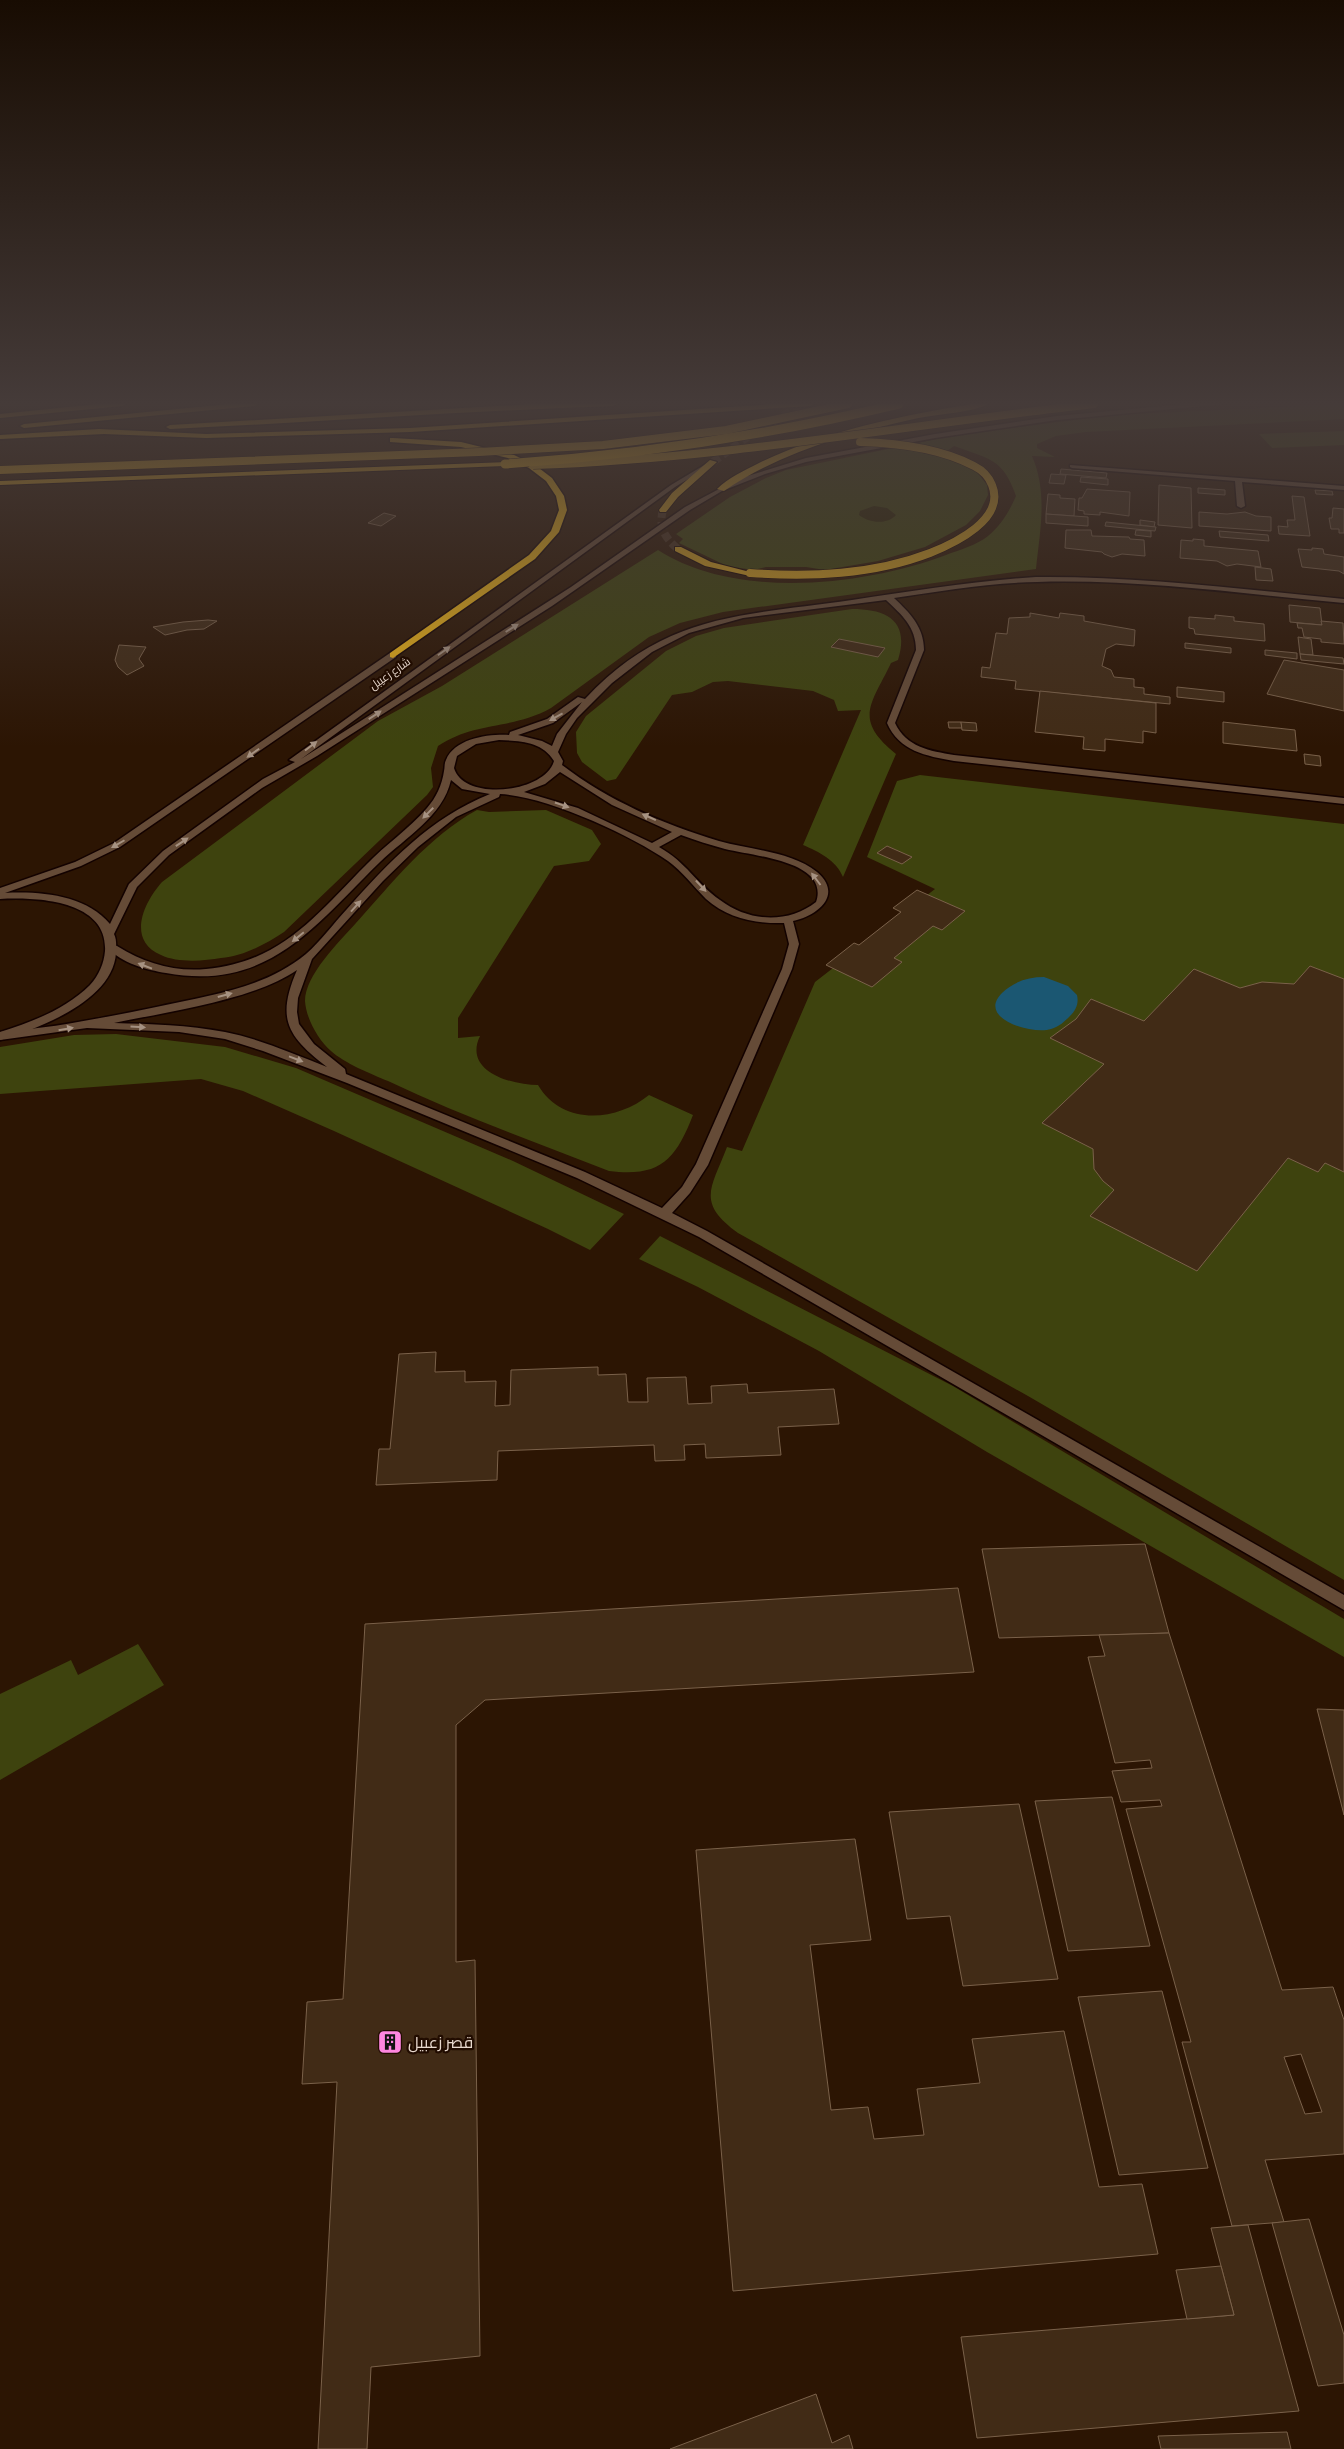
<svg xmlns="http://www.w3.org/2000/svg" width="1344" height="2449" viewBox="0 0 1344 2449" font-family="Bitter,Cairo,serif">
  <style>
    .green { fill: #3e430e }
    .sand { fill: #2a2202 }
    .water { fill: #1b5772 }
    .building { fill: #412b16; stroke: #7a614a; fill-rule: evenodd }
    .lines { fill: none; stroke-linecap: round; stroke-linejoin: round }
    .trunk-tunnel { stroke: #483221; stroke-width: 8; stroke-dasharray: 8 4; stroke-linecap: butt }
    .minor-casing { stroke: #130200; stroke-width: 3 }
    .secondary-casing { stroke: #130200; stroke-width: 3 }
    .trunk-casing { stroke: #130200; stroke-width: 2 }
    .motorway-casing { stroke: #130200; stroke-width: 3 }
    .minor { fill: #654b37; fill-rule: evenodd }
    .secondary { fill: #654b37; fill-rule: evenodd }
    .trunk { fill: #d09e20; fill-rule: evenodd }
    .motorway { fill: #eab21a; fill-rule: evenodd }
    .trunk-bridge-casing { stroke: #130200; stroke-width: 9; stroke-linecap: butt }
    .motorway-bridge-casing { stroke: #130200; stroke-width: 10; stroke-linecap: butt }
    .trunk-bridge { stroke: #d09e20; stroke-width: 8 }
    .motorway-bridge { stroke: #eab21a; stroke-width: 9 }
    .oneway { fill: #a69282 }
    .labels { text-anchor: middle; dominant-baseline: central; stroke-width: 4.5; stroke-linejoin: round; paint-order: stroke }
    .far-street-label { font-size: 11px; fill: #e8d8cd; stroke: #210c00 }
    .near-poi-label { font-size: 16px; fill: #e8d8cd; stroke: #210c00; text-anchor: start }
  </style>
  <rect width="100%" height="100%" fill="#2c1503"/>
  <g class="green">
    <path d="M1344,404V419L1086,432L1056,436L1037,444V448L1055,457L1032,456C1048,493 1040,530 1036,569L723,612L680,623L649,637L551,708C512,730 475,721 438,746L431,768L433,787L427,795L284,932C266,944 244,956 221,958C204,961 177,963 161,955C126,940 144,902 162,882L378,721L442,686L658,550C736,600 863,586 946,555C959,550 977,545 988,536C1001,525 1009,512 1016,496C1003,458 989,459 954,446L943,454L977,472L987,485L988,495L980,511L966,525L925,547L878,561L825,570L806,567H766L753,570L727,566L679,543L683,539L676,534L730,497L766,478L786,470L951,436L1113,415Z"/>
    <path d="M1344,431V445L1272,448L1259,434Z"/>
    <path d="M852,609C887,609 910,621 898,660L891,663C871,705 853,719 896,754L843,877C836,860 819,852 803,845L861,710L838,711L834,700L813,691L728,681L713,682L692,692L672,695L616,779L607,781L582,762L577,753L576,732L586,716L666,651L696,636L724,628Z"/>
    <path d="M920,775L1344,824V1580L1028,1396L738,1233C696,1202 711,1189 727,1147L742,1151L815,982L935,889L867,857L897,781Z"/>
    <path d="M477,810L489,812L546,810L592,830L601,844L589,861L554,866L458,1018V1038L480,1036C463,1071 511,1085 538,1085C562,1126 616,1122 649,1095L693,1115C675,1161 660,1177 609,1171C535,1142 459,1115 388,1081C371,1074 344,1063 331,1051C318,1040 306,1018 305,1001C305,975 339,942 356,923C392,883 429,836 477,810Z"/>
    <path d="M116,1034L225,1047L296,1068L513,1161L624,1214L590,1250L548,1229L334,1131L243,1091L201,1079L0,1094V1047L74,1035Z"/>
    <path d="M660,1236L953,1386L1344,1619V1657L987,1452L819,1351L698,1287L639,1259Z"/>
    <path d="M138,1644L164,1685L0,1780V1694L71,1660L78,1675Z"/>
  </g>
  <path class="sand" d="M874,506L887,508L896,515C887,525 869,523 859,515L860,511Z"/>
  <path class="water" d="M1044,977L1068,986L1077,995C1079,1003 1076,1010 1070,1016C1065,1021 1059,1027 1051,1029C1033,1035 976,1019 1002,993C1013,982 1028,977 1044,977Z"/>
  <g class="building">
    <path d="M1061,469L1107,473L1106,478L1060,474Z"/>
    <path d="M1051,474L1066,475L1064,484L1049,483Z"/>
    <path d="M1081,477L1108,479V485L1080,482Z"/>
    <path d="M1159,485L1191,488L1192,528L1158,525Z"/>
    <path d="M1198,488L1225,490V495L1198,493Z"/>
    <path d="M1087,489L1130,492L1129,516L1100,512V515L1084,514V511L1078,510L1079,498H1082Z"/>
    <path d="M1315,490L1332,491L1333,495L1316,494Z"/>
    <path d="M1048,494L1060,495V498L1075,499L1074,516L1046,514Z"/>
    <path d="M1292,496L1304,497L1310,536L1279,534L1278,526L1288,527L1287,520H1295Z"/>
    <path d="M1333,508L1344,509V533H1339V529H1331L1329,518H1332Z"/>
    <path d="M1199,512L1227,514L1245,512L1256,516L1271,517V531L1199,526Z"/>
    <path d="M384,513L396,516L381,526L368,523Z"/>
    <path d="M1046,514L1088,517V526L1046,523Z"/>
    <path d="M1140,520L1155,522L1154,527L1140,525Z"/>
    <path d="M1106,522L1156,527L1155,531L1105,526Z"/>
    <path d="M1066,530H1091L1092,536L1129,537L1130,539L1144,540L1145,556L1122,554L1112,557L1104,554L1102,552L1065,548Z"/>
    <path d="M1136,530L1151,531V537L1135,535Z"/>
    <path d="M1219,531L1268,535L1269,541L1220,537Z"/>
    <path d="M1193,539L1204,540V546L1258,551L1261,567L1237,564L1227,566L1217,561L1180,558L1181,540L1193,541Z"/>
    <path d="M1312,548L1323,549L1324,554L1344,557V574L1339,571L1302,567L1298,549L1312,550Z"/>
    <path d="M1255,567L1271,569L1273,581L1256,580Z"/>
    <path d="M1289,605L1320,608L1322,625L1290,622Z"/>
    <path d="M1030,613L1059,618L1060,613L1084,616V621L1135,630L1134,646L1116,644L1106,649L1102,666L1111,670L1114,677L1134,679V687L1144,688V694L1170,697V704L1015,689L1016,681L981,677L982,667L990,668L996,633L1007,634L1009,618L1030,617Z"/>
    <path d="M1215,615L1234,617V621L1264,624L1265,641L1195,634L1194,629L1189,628V617L1215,619Z"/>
    <path d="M208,620L217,621L204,629L187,630L165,635L153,627L183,622Z"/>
    <path d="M1321,621L1343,623L1344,644L1321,642V639L1304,637L1302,628H1298L1297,623L1322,625Z"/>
    <path d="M1298,637L1311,639L1313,655L1300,654Z"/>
    <path d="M839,639L885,648L878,657L831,647Z"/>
    <path d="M1185,643L1231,648V653L1185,648Z"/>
    <path d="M119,645L146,647L139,659L144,666L127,675L118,667L115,660Z"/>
    <path d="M1265,650L1297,653V659L1265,655Z"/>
    <path d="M1300,654L1343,658L1344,664L1301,660Z"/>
    <path d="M1284,660L1344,670V711L1267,694Z"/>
    <path d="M1177,687L1224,692V702L1177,697Z"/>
    <path d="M1040,691L1156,703V733L1143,731V743L1105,739V751L1083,749L1084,737L1035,732Z"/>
    <path d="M948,722H961L962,728H949Z"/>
    <path d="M961,722L976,723L977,731L962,730Z"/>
    <path d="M1223,722L1295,730L1297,751L1223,743Z"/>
    <path d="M1304,754L1320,756L1321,766L1305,764Z"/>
    <path d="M887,846L912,857L902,864L877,853Z"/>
    <path d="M917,890L965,911L942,930L933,926L894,958L902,962L872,987L826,965L854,943L859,945L901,912L893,908Z"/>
    <path d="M1310,966L1344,979V1172L1325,1163L1318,1172L1288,1158L1197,1271L1090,1216L1114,1190L1103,1181L1094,1169L1093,1149L1042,1123L1104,1064L1050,1038L1076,1019L1091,999L1144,1021L1194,969L1240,988L1262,982L1294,984Z"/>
    <path d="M436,1352L435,1372L465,1371V1382L496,1381L495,1406L510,1405L511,1370L598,1367V1375L626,1374L628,1402H648L647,1378L686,1377L688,1404L712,1403L711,1386L747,1384L748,1393L834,1389L839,1424L778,1427L781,1455L706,1458L705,1444L684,1445L685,1460L655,1461L654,1445L498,1451L497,1480L376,1485L379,1449H390L399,1354Z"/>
    <path d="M1145,1544L1169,1633L999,1638L982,1549Z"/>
    <path d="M958,1588L974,1672L485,1700L456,1725V1962L475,1960L480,2356L371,2367L367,2449H318L337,2082L302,2084L307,2002L343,1999L365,1624Z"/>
    <path d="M1169,1633L1282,1990L1333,1987L1344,2020V2154L1265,2160L1284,2222L1232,2226L1182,2042H1191L1126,1809L1162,1806L1160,1800L1121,1802L1112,1771L1152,1768L1150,1760L1115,1763L1088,1657L1105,1656L1099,1635ZM1301,2054L1322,2112L1305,2114L1284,2057Z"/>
    <path d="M1317,1709L1344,1710V1815Z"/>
    <path d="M1112,1797L1150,1946L1068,1951L1035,1801Z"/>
    <path d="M1019,1804L1058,1979L963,1986L950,1916L907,1919L889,1812Z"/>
    <path d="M855,1839L871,1940L810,1945L831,2110L868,2107L874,2139L924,2135L917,2089L980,2083L972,2039L1064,2031L1099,2187L1142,2184L1158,2254L733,2291L696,1850Z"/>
    <path d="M1162,1991L1208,2168L1119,2175L1078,1997Z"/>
    <path d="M1309,2219L1344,2335V2383L1318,2386L1272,2223Z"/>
    <path d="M1248,2225L1299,2411L977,2438L961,2337L1234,2315L1211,2228Z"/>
    <path d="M1221,2266L1234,2315L1187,2319L1176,2270Z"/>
    <path d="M816,2394L832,2443L849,2435L853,2449H670Z"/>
    <path d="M1287,2432L1291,2449H1161L1158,2436Z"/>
  </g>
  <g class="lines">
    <g class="trunk-tunnel">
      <path d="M713,462L746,438L802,404"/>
      <path d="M663,510C658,527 665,538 678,549"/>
    </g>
    <defs>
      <g id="minor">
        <path d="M1070,465L1344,486V490L1242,482L1245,506L1241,508L1237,506L1235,481L1072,468L1070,467Z"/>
        <path d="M1036,577C1139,576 1241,589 1344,599V603C1242,594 1140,579 1037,582C989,583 941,591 894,598C910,613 924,627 924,650L895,723C906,747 930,751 954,755L1344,798V804L954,761C926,756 899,751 887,723L916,650C916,627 902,615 886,600L743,618L689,633L652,652L612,683L577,718L566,734L558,752L563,761L562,765C609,801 663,824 719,841C750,850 791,851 817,872C844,895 817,916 793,921L799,944L792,969L708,1165L690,1193L672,1213L707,1231L1344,1595V1610L699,1237L577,1178L347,1083L263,1051L225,1039L179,1032L87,1028L0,1040V1032C54,1028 107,1017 161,1006C211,995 265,988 306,954C321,941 333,924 347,909C389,862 430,818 490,794L462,789L451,780C443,816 405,838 380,862C315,925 269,992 166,973C147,970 121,963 108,948L113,945L117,946C144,963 174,972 206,969C282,962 316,915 366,865C385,845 409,829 427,808C436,798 442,785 444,771C445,767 444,764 446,760C455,738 489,734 509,735L510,732L547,719L578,697L585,699C666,612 744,616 852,600C913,591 974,581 1036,577ZM582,702L557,734L552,746L542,741L518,735L553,723ZM499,740C520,741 542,741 554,761C545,793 464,802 454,768L457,756L476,744ZM560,772L612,805L672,832L652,843L578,808L524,792L545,784ZM500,794C546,796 631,835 668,861C683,872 693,886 706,899C727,918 756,924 784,923L789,944L782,969L696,1164L682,1187L662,1208L585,1172L346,1074L345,1069L314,1044L299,1024L297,1012L298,998L312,959L383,881L418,847L456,817L499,797ZM681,835C695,840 710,845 725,849C750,855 797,859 813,879C818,886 819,894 816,902C788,924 749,922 720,900C697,884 686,862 659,847ZM297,970C276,1019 287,1036 327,1067C294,1054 260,1039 225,1032C188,1025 151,1024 114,1023C166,1012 254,1000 297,970Z"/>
      </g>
      <path id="secondary" d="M1186,404H1225L1057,420L935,438L806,462L765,474L722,491L690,510L552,606L317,756L262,788L169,855L137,887L114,934C117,940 116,947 116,953C113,1001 38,1029 0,1040V1032C32,1022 66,1009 90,985C99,975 104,963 105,951C108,900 36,897 0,899V888L75,862L114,843L390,653H396V657L120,847L81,866L5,893C40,891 86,895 110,924L129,884L163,851L263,779L295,762L289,760L671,485L711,461L716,462L675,487L301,759L571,587L685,507L738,479L806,458L935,434L1057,416Z"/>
      <g id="trunk">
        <path d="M972,404H988C976,412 931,415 914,419C847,434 781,452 724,491L717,489C728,478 745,470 759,463C825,431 900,416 972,404Z"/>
        <path d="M710,460L717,462L678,497L666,512H660L659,510L672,493Z"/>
        <path d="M508,462L509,464L505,466L0,485V481Z"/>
        <path d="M675,547H681L711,562L754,573L750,576L705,566L675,551Z"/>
      </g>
      <g id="motorway">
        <path d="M98,404H126L122,406L0,418V414Z"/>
        <path d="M229,404H258L254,406L24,428L20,426L24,424Z"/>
        <path d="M533,404H617L613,406C466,411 318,422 170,429L166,427L170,425Z"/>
        <path d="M774,404H814L810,406L410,432L206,438L104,434L0,439V435L99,429L206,434L410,428Z"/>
        <path d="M393,438L461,442L514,455L535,465L552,478L564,496L567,510L559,532L535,559L393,658L390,657V653L529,555L551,531L559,510L556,496L546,481L529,468L508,458L461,447L390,442V438Z"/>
      </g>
    </defs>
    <use href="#minor" class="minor-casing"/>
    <use href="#secondary" class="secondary-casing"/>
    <use href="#trunk" class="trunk-casing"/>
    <use href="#motorway" class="motorway-casing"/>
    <use href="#minor" class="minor"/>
    <use href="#secondary" class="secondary"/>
    <use href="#trunk" class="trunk"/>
    <use href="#motorway" class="motorway"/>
    <defs>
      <g id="trunk-bridge">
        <path d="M533,465C722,459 907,425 1094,404"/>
        <path d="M0,470L479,452L603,445L726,430L848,404"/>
        <path d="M750,573C810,577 873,575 930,553C955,543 1006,519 992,485C989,477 982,470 974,466C940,448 898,443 860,442"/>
      </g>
      <path id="motorway-bridge" d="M505,464C638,455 769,435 899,404"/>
    </defs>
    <use href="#trunk-bridge" class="trunk-bridge-casing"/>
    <use href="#motorway-bridge" class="motorway-bridge-casing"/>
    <use href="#trunk-bridge" class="trunk-bridge"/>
    <use href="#motorway-bridge" class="motorway-bridge"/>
  </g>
  <defs><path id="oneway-solid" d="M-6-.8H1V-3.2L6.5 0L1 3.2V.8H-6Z" transform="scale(1.25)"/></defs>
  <g class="oneway">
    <use href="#oneway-solid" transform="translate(512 628) rotate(-32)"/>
    <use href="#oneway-solid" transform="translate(444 651) rotate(-35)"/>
    <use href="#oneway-solid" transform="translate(375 715) rotate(-33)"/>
    <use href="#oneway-solid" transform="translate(556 717) rotate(151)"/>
    <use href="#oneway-solid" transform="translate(311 746) rotate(-37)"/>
    <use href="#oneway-solid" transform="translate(253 753) rotate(145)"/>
    <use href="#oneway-solid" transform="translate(562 805) rotate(19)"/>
    <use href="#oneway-solid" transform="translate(428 813) rotate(135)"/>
    <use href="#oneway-solid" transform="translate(649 817) rotate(-156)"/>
    <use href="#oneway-solid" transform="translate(182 842) rotate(-34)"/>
    <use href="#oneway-solid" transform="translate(118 844) rotate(150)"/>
    <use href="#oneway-solid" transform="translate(816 879) rotate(-127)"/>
    <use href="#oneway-solid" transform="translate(701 886) rotate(47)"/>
    <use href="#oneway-solid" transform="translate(356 906) rotate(-48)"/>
    <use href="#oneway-solid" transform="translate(298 937) rotate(141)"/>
    <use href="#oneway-solid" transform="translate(145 966) rotate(-159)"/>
    <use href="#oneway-solid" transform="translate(225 995) rotate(-15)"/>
    <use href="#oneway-solid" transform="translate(138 1027) rotate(3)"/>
    <use href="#oneway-solid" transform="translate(66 1029) rotate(-10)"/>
    <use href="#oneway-solid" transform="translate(296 1059) rotate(21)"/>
  </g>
  <linearGradient id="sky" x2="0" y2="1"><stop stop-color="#180c02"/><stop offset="0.54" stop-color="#453b39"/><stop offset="1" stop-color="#453b39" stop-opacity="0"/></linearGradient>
  <rect width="1344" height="747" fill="url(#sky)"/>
  <defs>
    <symbol id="building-square" viewBox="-11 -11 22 22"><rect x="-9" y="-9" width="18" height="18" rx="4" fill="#fe86e0" stroke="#210c00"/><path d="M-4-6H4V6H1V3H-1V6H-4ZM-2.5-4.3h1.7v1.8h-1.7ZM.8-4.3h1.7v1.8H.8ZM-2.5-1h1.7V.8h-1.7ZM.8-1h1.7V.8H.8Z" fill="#111"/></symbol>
  </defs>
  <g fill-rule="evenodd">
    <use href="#building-square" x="376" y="2028" width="28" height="28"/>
  </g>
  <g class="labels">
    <g class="far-street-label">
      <text transform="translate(390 674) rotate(-35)">شارع زعيبل</text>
    </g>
    <g class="near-poi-label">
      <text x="408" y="2042">قصر زعبيل</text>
    </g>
  </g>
</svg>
